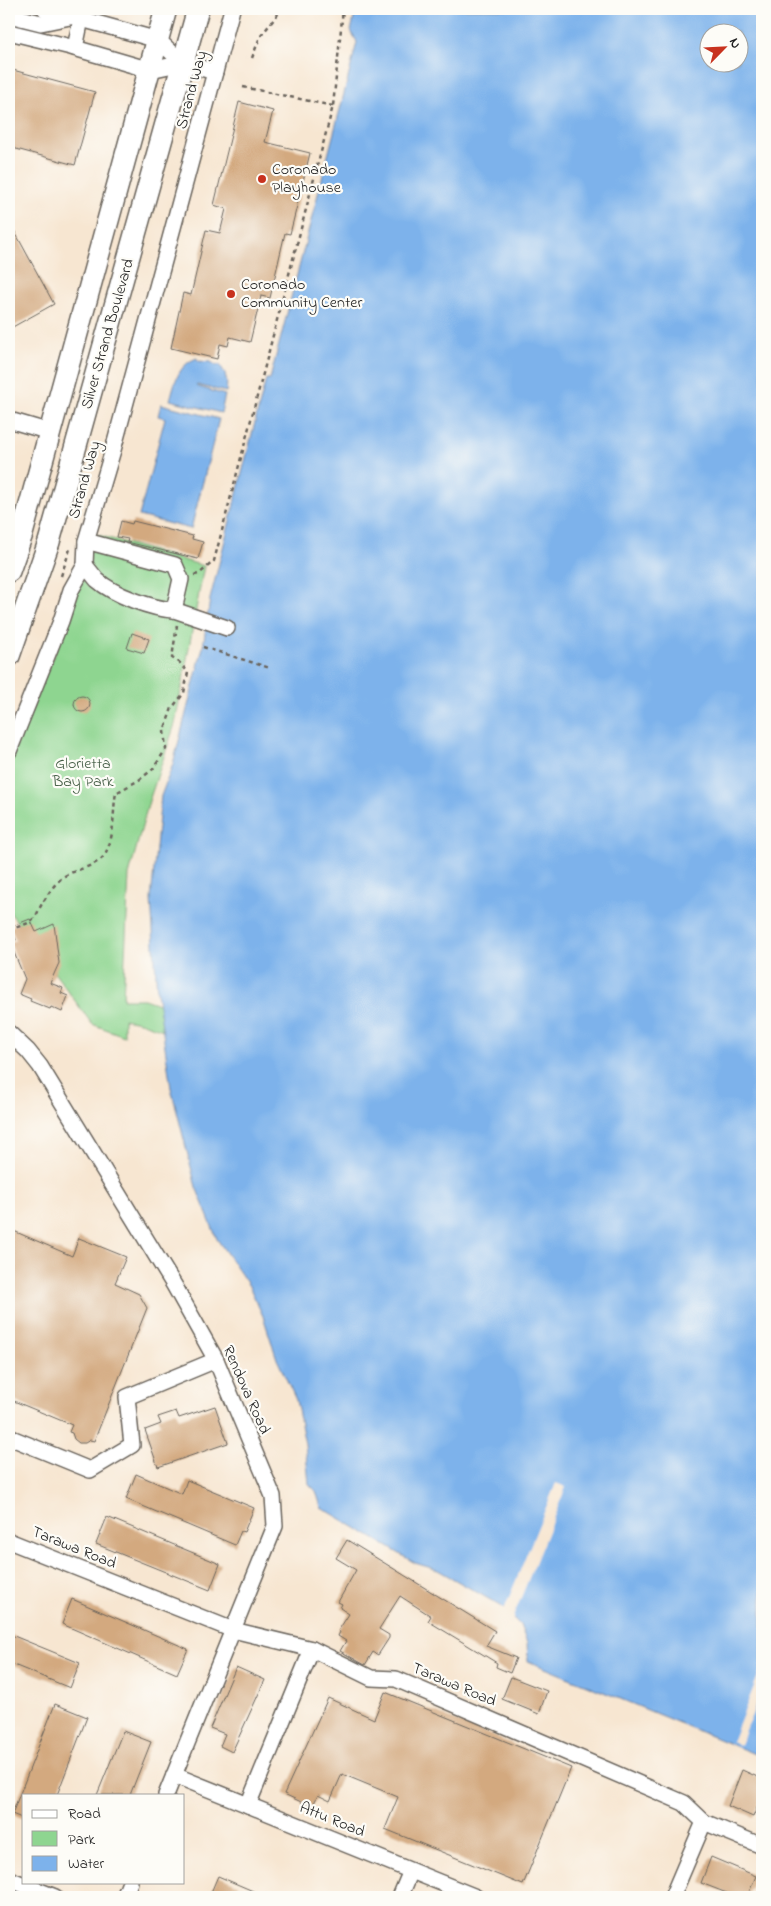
<svg xmlns="http://www.w3.org/2000/svg" width="771" height="1906" viewBox="0 0 771 1906" font-family="'Indie Flower',sans-serif">
  <style>
    .green { fill: #8ed590; stroke: #557856 }
    .water { fill: #7db2eb; stroke: #4c6784; fill-rule: evenodd }
    .pier { fill: #f7e6d1 }
    .building { fill: #d3a97f }
    .lines { fill: none; stroke-linecap: round; stroke-linejoin: round }
    .minor-casing { stroke: #69635b; stroke-width: 18 }
    .highway-casing { stroke: #69635b; stroke-width: 24 }
    .path { stroke: #69635b; stroke-width: 2.5; stroke-dasharray: 4 4; stroke-linecap: butt }
    .minor { stroke: #fff; stroke-width: 15 }
    .highway { stroke: #fff; stroke-width: 21 }
    .poi-dot { fill: #c8321e; stroke: #fdfcf7; stroke-width: 2 }
    .labels { text-anchor: middle; dominant-baseline: central; stroke-width: 4.5; stroke-linejoin: round; paint-order: stroke }
    .street-label { font-size: 16px; fill: #1c1c1c; stroke: #fdfcf7 }
    .poi-label { font-size: 16px; fill: #1c1c1c; stroke: #fdfcf7; text-anchor: start }
    .park-label { font-size: 16px; fill: #445d45; stroke: #fdfcf7 }
  </style>
  <rect width="100%" height="100%" fill="#fdfcf7"/>
  <filter id="ink" filterUnits="userSpaceOnUse"><feTurbulence type="fractalNoise" baseFrequency=".02" numOctaves="2"/><feDisplacementMap in="SourceGraphic" scale="10" xChannelSelector="R" yChannelSelector="G"/><feConvolveMatrix kernelMatrix="1 2 1 2 8 2 1 2 1" color-interpolation-filters="sRGB"/></filter>
  <filter id="wash" filterUnits="userSpaceOnUse"><feTurbulence type="fractalNoise" baseFrequency=".0096" numOctaves="4" result="noise"/><feDisplacementMap in="SourceGraphic" scale="20" xChannelSelector="R" yChannelSelector="G"/><feGaussianBlur stdDeviation="1.12" result="paint"/><feColorMatrix in="noise" values="0 0 0 0 0 0 0 0 0 0 0 0 0 0 0 0 0 1.4 0 .05"/><feComposite in="paint" operator="in"/></filter>
  <g filter="url(#wash)">
    <rect width="100%" height="100%" fill="#f7e6d1"/>
    <path class="green" d="M95,534L204,566L175,724L149,801L129,875L123,999H144L231,1029L223,1051L140,1022L124,1019V1036L92,1024L9,911V763L58,644Z"/>
    <g class="water">
      <path d="M356,9H762V1757L528,1661L527,1643L520,1625L501,1606L438,1570L415,1563L321,1507L316,1491L309,1484L305,1444L296,1400L277,1359L263,1316L249,1286L217,1239L196,1187L171,1088L157,992L151,899L161,796L173,764L203,647L210,599L266,379H270L347,82L357,42L351,31ZM708,32H738V62H708Z"/>
      <path d="M197,358L198,361L211,362L217,366L219,364C226,373 228,381 226,392L197,385L196,386L225,395L221,413L170,400C175,382 178,365 197,358Z"/>
      <path d="M161,404L219,419L191,529L139,516L165,418L158,416Z"/>
    </g>
    <g class="pier">
      <path d="M556,1483L566,1487L512,1620L503,1612Z"/>
      <path d="M762,1666V1690L740,1745L732,1742Z"/>
    </g>
    <g id="blocks">
      <g class="building">
        <path d="M9,69L95,92L75,165L9,147Z"/>
        <path d="M239,102L273,111L265,142L310,153L290,234L285,233L270,298L261,296L250,342L230,337L228,346L220,344L217,359L171,348L183,293L191,295L206,230L220,233L226,209L214,205Z"/>
        <path d="M9,221L54,304L9,329Z"/>
        <path d="M121,521L132,524L133,521L193,536L192,539L203,542L198,559L127,542L128,539L117,537Z"/>
        <path d="M132,633L149,639L144,653L127,648Z"/>
        <circle cx="82" cy="704" r="8"/>
        <path d="M30,919L36,932L54,924L59,963L50,983L63,988L61,993L68,996L62,1012L51,1007L50,1009L30,1001L31,999L19,994L25,979L10,943L16,940L10,927Z"/>
        <path d="M9,1229L72,1256L79,1238L126,1257L115,1283L139,1294L147,1308L94,1441L90,1440L85,1443H79L74,1439L72,1433L69,1432L72,1425L9,1399Z"/>
        <path d="M215,1406L228,1443L158,1467L145,1430L161,1424L158,1417L176,1411L179,1418Z"/>
        <path d="M136,1474L182,1494L187,1480L254,1508L244,1532L241,1531L235,1545L126,1499Z"/>
        <path d="M107,1517L220,1564L210,1590L96,1544Z"/>
        <path d="M347,1540L495,1631L486,1646L516,1658L510,1673L496,1667L497,1663L428,1621L431,1616L400,1596L379,1629L389,1635V1638L378,1655L373,1652L365,1665L340,1651L346,1641L338,1636L340,1632L338,1631L349,1614L340,1608L342,1604L338,1602L356,1570L336,1558Z"/>
        <path d="M72,1599L188,1649L177,1674L62,1624Z"/>
        <path d="M9,1634L80,1663L70,1688L9,1663Z"/>
        <path d="M236,1667L265,1680L232,1752L220,1746L225,1734L210,1728Z"/>
        <path d="M511,1677L547,1691L539,1714L502,1699Z"/>
        <path d="M385,1692L571,1768L523,1885L385,1829L398,1797L342,1774L330,1801L318,1795L312,1807L284,1794L328,1698L374,1719Z"/>
        <path d="M55,1704L87,1717L57,1795H24V1819L12,1814Z"/>
        <path d="M123,1731L151,1742L130,1795H97Z"/>
        <path d="M742,1770L762,1779V1796L753,1817L728,1806Z"/>
        <path d="M711,1857L756,1876L747,1897H737L701,1883Z"/>
        <path d="M218,1876L267,1897H209Z"/>
      </g>
    </g>
  </g>
  <g filter="url(#ink)">
    <use href="#blocks" fill-opacity="0" stroke="#69635b" stroke-width="1"/>
    <g class="lines">
      <defs>
        <g id="minor">
          <path d="M45,9L158,40L183,63L215,72"/>
          <path d="M9,15L41,23L70,17"/>
          <path d="M9,32L71,47L150,70L183,63"/>
          <path d="M75,48L81,19"/>
          <path d="M9,420L50,432"/>
          <path d="M85,565C89,570 93,575 97,580C114,595 152,609 174,610L181,579L175,565L86,541"/>
          <path d="M174,610L227,628"/>
          <path d="M9,751L61,621L71,590L85,565L86,541L113,450L232,9"/>
          <path d="M9,1033L28,1051L40,1066L174,1285L216,1360L273,1496L275,1526L166,1795"/>
          <path d="M9,1437L90,1470L132,1445L127,1397L216,1360"/>
          <path d="M9,1541L233,1630L312,1649L371,1678L396,1679L684,1803L704,1822L762,1846"/>
          <path d="M174,1775L476,1897"/>
          <path d="M248,1805L312,1649"/>
          <path d="M9,1879L55,1897"/>
          <path d="M124,1897L130,1882"/>
          <path d="M400,1897L411,1871"/>
          <path d="M672,1897L704,1822"/>
        </g>
        <g id="highway">
          <path d="M9,571L22,534L166,9"/>
          <path d="M9,656L49,542L198,9"/>
        </g>
      </defs>
      <use href="#minor" class="minor-casing"/>
      <use href="#highway" class="highway-casing"/>
      <g class="path">
        <path d="M252,58L260,37L282,9"/>
        <path d="M243,87L333,106"/>
        <path d="M194,575L199,574L214,561L333,106L343,9"/>
        <path d="M61,576L71,546"/>
        <path d="M203,647L270,668"/>
        <path d="M9,930C16,927 28,925 33,919C36,917 38,912 39,909C45,899 52,886 62,878C73,869 94,868 103,857C116,839 112,813 116,793L139,780L153,769L166,749L164,731L172,708L184,693L188,672L179,662L172,658L177,625"/>
      </g>
      <use href="#minor" class="minor"/>
      <use href="#highway" class="highway"/>
    </g>
  </g>
  <g class="poi-dot">
    <circle cx="262" cy="179" r="5"/>
    <circle cx="231" cy="294" r="5"/>
  </g>
  <g class="labels">
    <g class="street-label">
      <text transform="translate(192 90) rotate(-75)">Strand Way</text>
      <text transform="translate(108 334) rotate(-74)">Silver Strand Boulevard</text>
      <text transform="translate(85 480) rotate(-74)">Strand Way</text>
      <text transform="translate(246 1390) rotate(66)">Rendova Road</text>
      <text transform="translate(74 1548) rotate(22)">Tarawa Road</text>
      <text transform="translate(454 1685) rotate(23)">Tarawa Road</text>
      <text transform="translate(332 1820) rotate(22)">Attu Road</text>
    </g>
    <g class="poi-label">
      <text x="272" y="170">Coronado<tspan x="272" dy="18">Playhouse</tspan></text>
      <text x="241" y="285">Coronado<tspan x="241" dy="18">Community Center</tspan></text>
    </g>
    <g class="park-label">
      <text x="83" y="764">Glorietta<tspan x="83" dy="18">Bay Park</tspan></text>
    </g>
  </g>
  <rect width="771" height="1906" fill="none" stroke="#fdfcf7" stroke-width="30"/>
  <rect x="22" y="1794" width="162" height="90" fill="#fdfcf7" stroke="#a3a29f"/>
  <rect x="32" y="1810" width="25" height="8" fill="#ffffff" stroke="#a3a29f"/>
  <text x="68" y="1818" font-size="15" fill="#1c1c1c">Road</text>
  <rect x="32" y="1831" width="25" height="15" fill="#8ed590" stroke="#a3a29f"/>
  <text x="68" y="1844" font-size="15" fill="#1c1c1c">Park</text>
  <rect x="32" y="1856" width="25" height="15" fill="#7db2eb" stroke="#a3a29f"/>
  <text x="68" y="1868" font-size="15" fill="#1c1c1c">Water</text>
  <g transform="translate(724 48) rotate(66)"><circle r="24" fill="#fdfcf7" stroke="#a3a29f"/>
  <path d="M0-4L9 19L0 12L-9 19Z" fill="#c8321e"/>
  <text y="-8" font-size="14" font-weight="bold" text-anchor="middle" fill="#1c1c1c">N</text>
  </g>
</svg>
